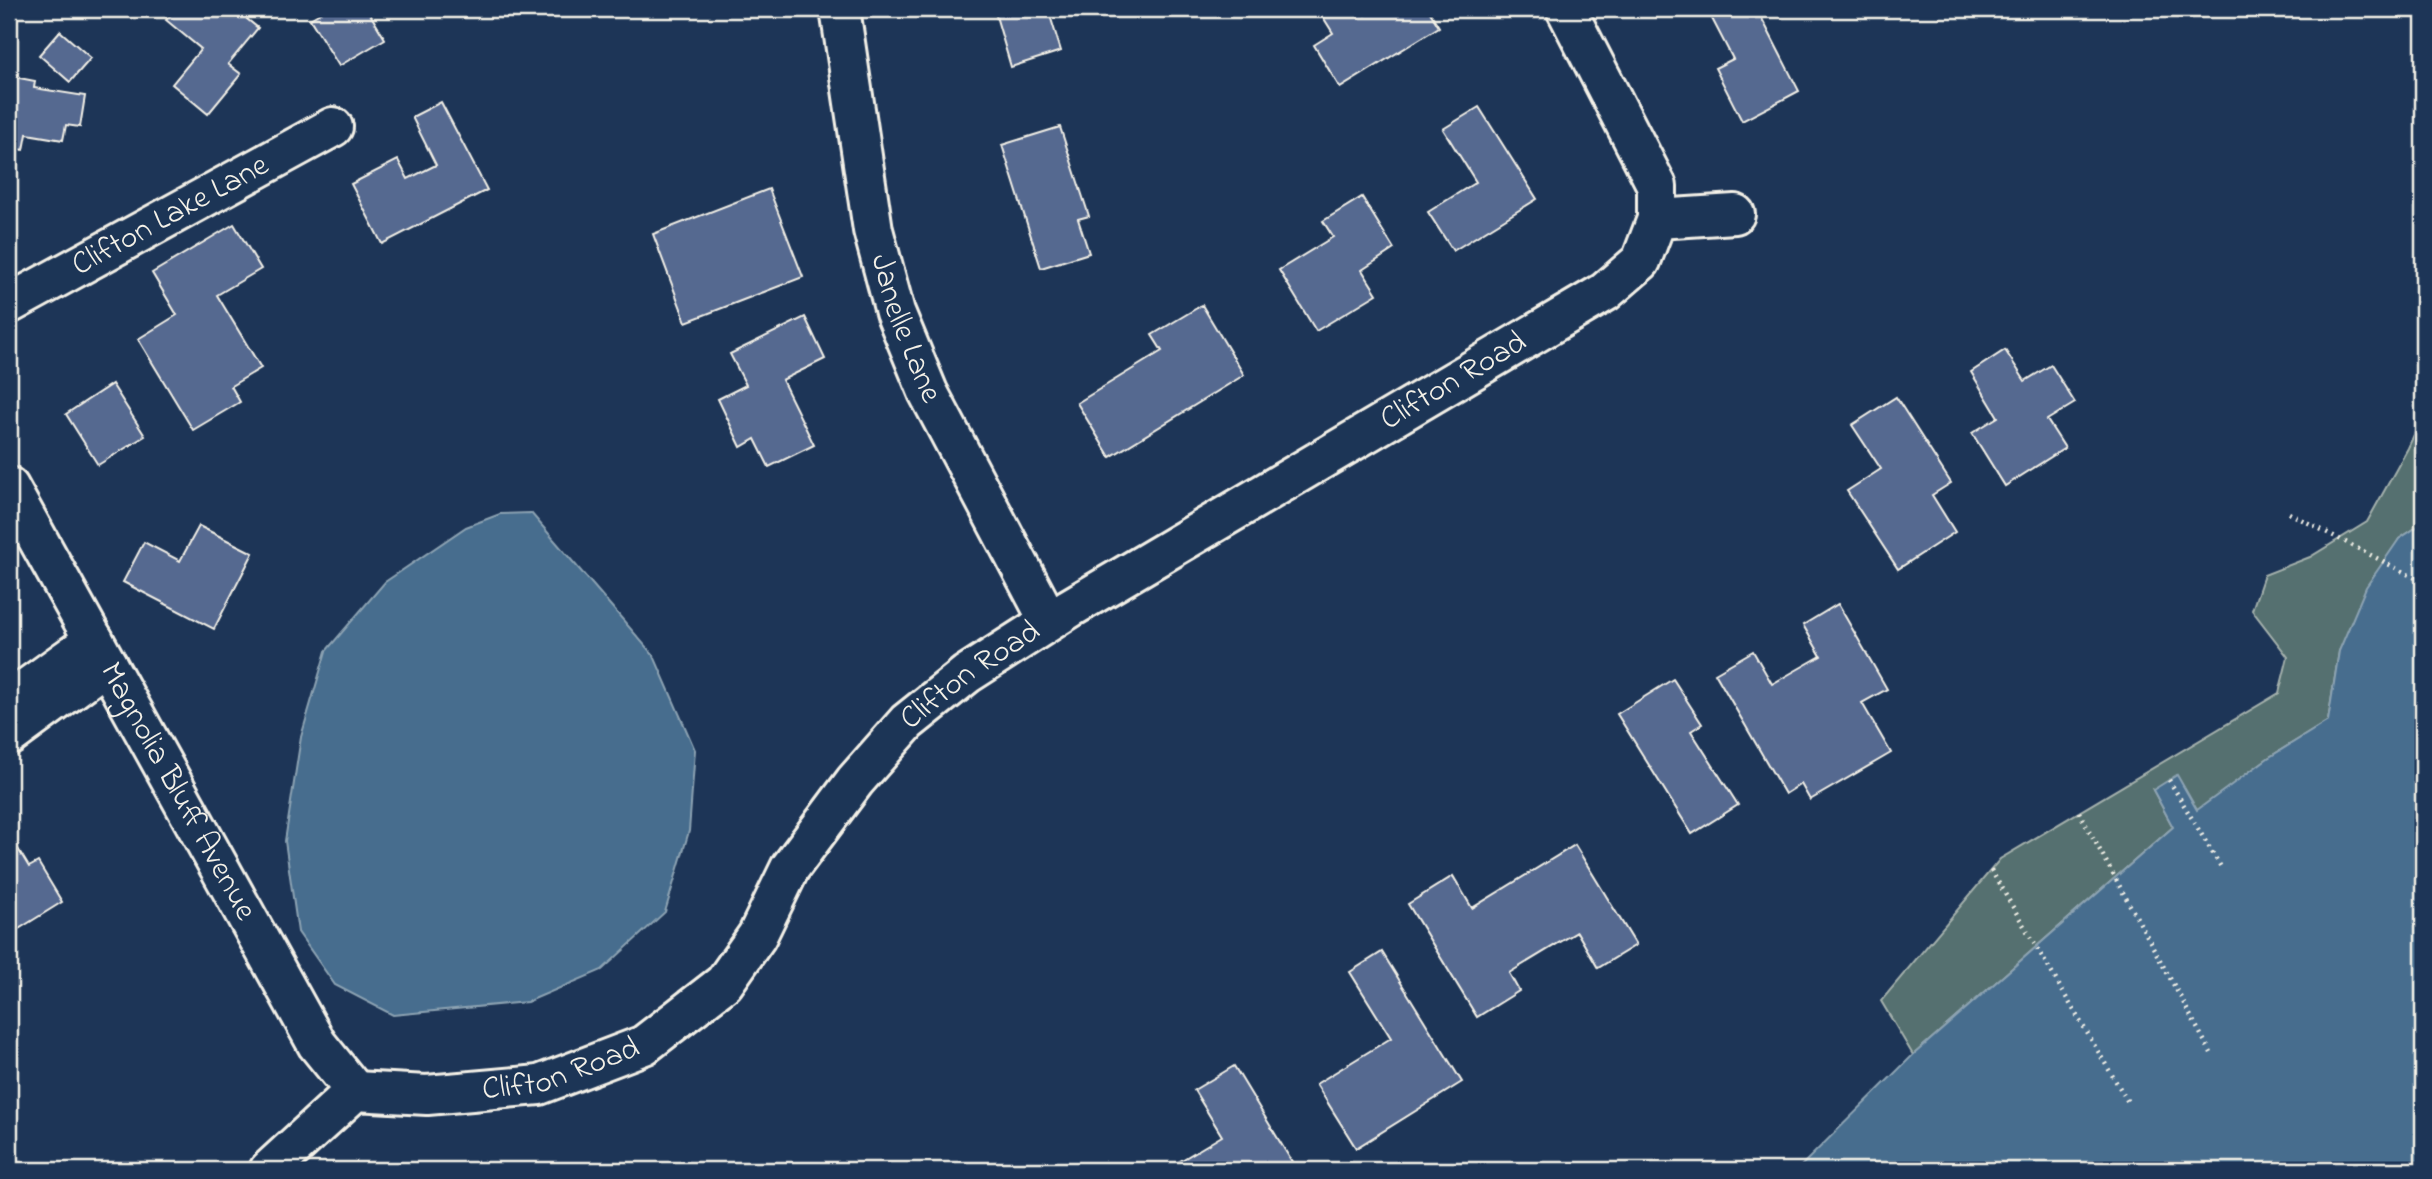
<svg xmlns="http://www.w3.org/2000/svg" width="2432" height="1179" viewBox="0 0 2432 1179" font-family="'Indie Flower',sans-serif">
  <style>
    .green { fill: #54706f; stroke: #a4b0ac; stroke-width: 2 }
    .water { fill: #466d8e; stroke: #8ca2b2; stroke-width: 2 }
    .building { fill: #556990; stroke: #f4f1e8; stroke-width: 2 }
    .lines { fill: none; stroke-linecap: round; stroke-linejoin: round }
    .minor-casing { stroke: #f4f1e8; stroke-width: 44 }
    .path { stroke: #f4f1e8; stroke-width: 4.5; stroke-dasharray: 2 5; stroke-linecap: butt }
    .minor { stroke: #1d3557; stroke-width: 38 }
    .labels { text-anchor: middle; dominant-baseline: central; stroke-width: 5; stroke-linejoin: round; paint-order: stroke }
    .street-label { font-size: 32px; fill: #f4f1e8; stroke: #1d3557 }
  </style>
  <rect width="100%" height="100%" fill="#1d3557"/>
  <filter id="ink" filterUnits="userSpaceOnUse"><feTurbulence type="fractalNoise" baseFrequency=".0143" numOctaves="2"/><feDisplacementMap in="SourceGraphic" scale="14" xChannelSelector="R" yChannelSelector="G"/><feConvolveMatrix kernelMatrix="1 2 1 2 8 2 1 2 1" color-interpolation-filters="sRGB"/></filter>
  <g filter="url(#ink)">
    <path class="green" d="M2423,415V523L2399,539L2339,651L2328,721L2268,758L2197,811L2153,790L2173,827L1913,1055L1881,1001L2000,859L2279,693L2288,657L2252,610L2264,575L2310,557L2367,522L2408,448Z"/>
    <g class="water">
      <path d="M531,513L654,656L695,750L689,831L665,912L602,970L527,1002L393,1015L335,985L298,932L285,841L301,737L326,651L385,582L466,527L500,514Z"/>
      <path d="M2423,523V1170H1797L1913,1055L2173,827L2153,790L2177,775L2197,810L2268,758L2328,721L2339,651L2366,587L2399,539Z"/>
    </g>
    <g class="building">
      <path d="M176,9H255L247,19L258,28L228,64L241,74L208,114L172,84L201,49L166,20Z"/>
      <path d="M327,9H367L385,39L339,66L310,19Z"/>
      <path d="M994,9H1048L1061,51L1011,67Z"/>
      <path d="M1318,9H1361L1365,15L1376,9H1428L1439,27L1340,88L1314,45L1333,33Z"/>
      <path d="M1707,9H1757L1799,91L1742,121L1715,68L1733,59Z"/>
      <path d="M60,31L91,58L70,82L39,55Z"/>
      <path d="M9,76L35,81L34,88L85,96L80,127L66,125L63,140L27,134L24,150L9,148Z"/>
      <path d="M441,102L487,190L382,244L351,184L398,160L408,179L436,165L412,117Z"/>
      <path d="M1479,107L1537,199L1453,251L1428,212L1476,182L1443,129Z"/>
      <path d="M1060,127L1089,216L1078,219L1089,253L1041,268L1002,145Z"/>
      <path d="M769,189L803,277L686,322L653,234Z"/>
      <path d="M1362,197L1394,249L1362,270L1377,294L1316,331L1279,270L1333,237L1323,221Z"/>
      <path d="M234,224L261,269L217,295L261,368L231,386L240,402L193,430L138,339L177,315L152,273Z"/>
      <path d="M1202,305L1244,375L1110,457L1077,403L1162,351L1152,335Z"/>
      <path d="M805,317L825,359L782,380L814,445L769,467L755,439L741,447L718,399L746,385L730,354Z"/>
      <path d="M2005,350L2025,381L2051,365L2075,403L2047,420L2065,448L2005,486L1972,433L1998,417L1971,372Z"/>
      <path d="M112,384L145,436L98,465L66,414Z"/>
      <path d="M1896,397L1951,483L1932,495L1955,532L1898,569L1847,491L1881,469L1852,425Z"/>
      <path d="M199,526L253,553L214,629L123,582L144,542L180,561Z"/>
      <path d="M1838,604L1887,689L1862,703L1891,753L1810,800L1801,784L1785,794L1715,673L1753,651L1772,684L1821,656L1803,625Z"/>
      <path d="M1673,679L1702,724L1691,731L1738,805L1692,834L1617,714Z"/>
      <path d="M9,834L29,867L38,862L62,902L9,935Z"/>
      <path d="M1575,845L1636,945L1598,968L1577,932L1509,973L1519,991L1477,1017L1408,904L1453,876L1472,908Z"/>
      <path d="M1382,952L1462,1082L1356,1148L1316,1084L1391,1038L1350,972Z"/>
      <path d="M1234,1066L1297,1170H1165L1222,1136L1194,1090Z"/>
    </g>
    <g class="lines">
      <defs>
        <g id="minor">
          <path id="s1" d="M840,9L873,230L895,312L928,392L1049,621"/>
          <path d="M1566,9L1657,186V219"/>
          <path id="s2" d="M9,304L333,127"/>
          <path id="s3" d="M9,487L317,1044L355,1091"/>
          <path d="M9,701L94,640"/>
          <path d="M9,736L107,664"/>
          <path id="s4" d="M269,1170L355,1091L427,1095L539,1085L644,1045L724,983L757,936L790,868L855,781L907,722L967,674L1070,608L1605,292L1641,261L1657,219L1735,214"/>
        </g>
      </defs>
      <use href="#minor" class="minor-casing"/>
      <g class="path">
        <path d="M2289,513L2423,582"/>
        <path d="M2169,780L2221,867"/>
        <path d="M2079,812L2211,1053"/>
        <path d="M1991,870L2128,1102"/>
      </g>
      <use href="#minor" class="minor"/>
    </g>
  </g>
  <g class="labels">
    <g class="street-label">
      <text stroke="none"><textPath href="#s2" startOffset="184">Clifton Lake Lane</textPath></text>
      <text stroke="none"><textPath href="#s1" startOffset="327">Janelle Lane</textPath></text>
      <text stroke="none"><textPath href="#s4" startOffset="1480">Clifton Road</textPath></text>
      <text stroke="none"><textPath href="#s4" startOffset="914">Clifton Road</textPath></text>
      <text stroke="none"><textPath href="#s3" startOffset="348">Magnolia Bluff Avenue</textPath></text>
      <text stroke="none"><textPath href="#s4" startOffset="326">Clifton Road</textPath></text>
    </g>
  </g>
  <rect width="2432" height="1179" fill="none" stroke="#1d3557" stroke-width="35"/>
  <rect x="18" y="18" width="2397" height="1144" fill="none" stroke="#f4f1e8" stroke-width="2.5" filter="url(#ink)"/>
</svg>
